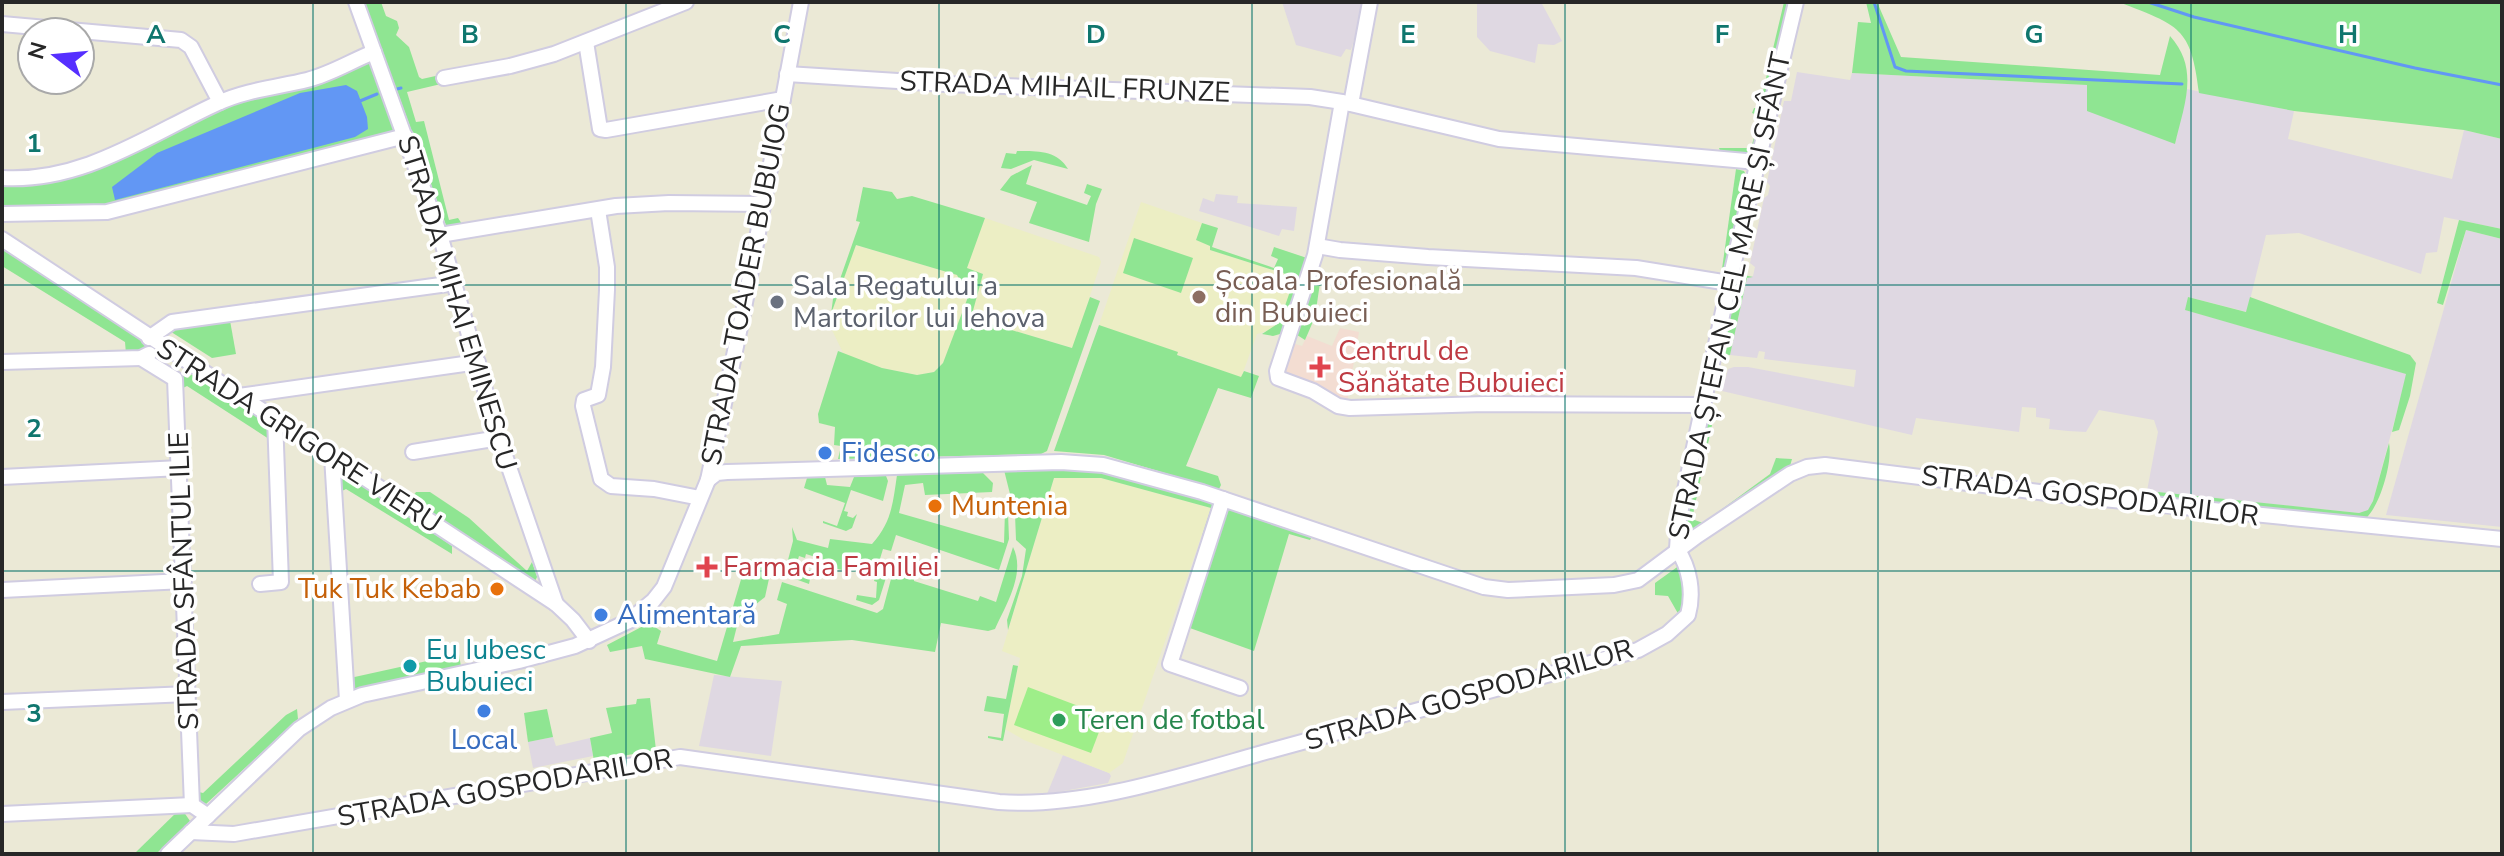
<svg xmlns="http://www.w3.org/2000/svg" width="2504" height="856" viewBox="0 0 2504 856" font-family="'Nunito Sans',sans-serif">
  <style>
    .industrial { fill: #dfd8e2 }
    .education { fill: #eceec4 }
    .medical { fill: #f3ddd2 }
    .green { fill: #8fe592 }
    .pitch { fill: #9eee89 }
    .water { fill: #6297f4 }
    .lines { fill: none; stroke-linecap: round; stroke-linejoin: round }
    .stream { stroke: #6297f4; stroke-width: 3 }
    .minor-casing { stroke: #d0cce1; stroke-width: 18 }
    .minor { stroke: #fff; stroke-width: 14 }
    .grid { fill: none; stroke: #0f766e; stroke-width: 2; stroke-opacity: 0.55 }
    .education-dot { fill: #8d6e63; stroke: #fff; stroke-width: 3 }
    .worship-dot { fill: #6b7280; stroke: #fff; stroke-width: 3 }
    .health-dot { fill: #e0444e; stroke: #fff; stroke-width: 3 }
    .shop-dot { fill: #3f7fe0; stroke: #fff; stroke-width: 3 }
    .food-dot { fill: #e8710a; stroke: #fff; stroke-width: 3 }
    .culture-dot { fill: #0f9aa8; stroke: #fff; stroke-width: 3 }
    .leisure-dot { fill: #2e9e5b; stroke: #fff; stroke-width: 3 }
    .labels { text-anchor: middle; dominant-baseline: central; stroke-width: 7; stroke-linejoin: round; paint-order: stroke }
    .street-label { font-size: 28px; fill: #272727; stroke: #fff }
    .education-label { font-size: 28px; fill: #785e54; stroke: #fff; text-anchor: start }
    .worship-label { font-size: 28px; fill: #5b616d; stroke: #fff; text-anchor: start }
    .health-label { font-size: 28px; fill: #be3a42; stroke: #fff; text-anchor: start }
    .shop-label { font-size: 28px; fill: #366cbe; stroke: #fff; text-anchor: start }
    .food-label { font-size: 28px; fill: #c56008; stroke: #fff; text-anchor: start }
    .culture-label { font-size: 28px; fill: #0d838f; stroke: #fff; text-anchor: start }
    .leisure-label { font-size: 28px; fill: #27864d; stroke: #fff; text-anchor: start }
    .grid-label { font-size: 26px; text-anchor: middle; font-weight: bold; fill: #0f766e; stroke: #fff; stroke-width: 7; stroke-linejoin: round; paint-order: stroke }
  </style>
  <rect width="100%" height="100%" fill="#ebe9d6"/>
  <g class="industrial">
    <path d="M1282,2H1365L1351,50L1346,49L1341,57L1296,45Z"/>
    <path d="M1477,2H1541L1562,41L1554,45L1538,44L1535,63L1490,51L1477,37Z"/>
    <path d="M1797,72L1850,80L1852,73L2088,85L2175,144L2187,89L2294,111L2288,139L2452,179L2464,130L2502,139V229L2444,217L2437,252L2426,253L2421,274L2299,233L2266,235L2247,312L2188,297L2186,310L2407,374L2373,501L2368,511L2359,513L2147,491L2158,432L2154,420L2099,410L2086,432L2068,431L2049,429L2050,419L2036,417V408L2022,407L2019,432L1916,418L1912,435L1722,391L1728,369L1734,367H1748L1854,387L1856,370L1764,359L1765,352L1759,351L1757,358L1730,355L1747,278L1753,276L1755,267L1750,263L1764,198L1768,195L1770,186L1767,182L1784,101H1791Z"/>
    <path d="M1216,194L1238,196L1237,203L1297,207L1294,231L1282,229L1279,236L1199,211L1203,198L1214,202Z"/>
    <path d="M2466,230L2502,239V527L2386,515Z"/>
    <path d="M714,675L782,681L771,756L699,746Z"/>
    <path d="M553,737L556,746L590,738L593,756L533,768L528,742Z"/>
    <path d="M1063,755L1109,773L1111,776L1108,783L1047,794Z"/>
  </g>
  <g class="education">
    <path d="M1141,202L1202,223L1196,240L1211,246L1210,250L1295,277L1284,316L1271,330L1257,334L1241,378L1099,325Z"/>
    <path d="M985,218L1099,257L1101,262L1073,348L970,318L983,274L966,269Z"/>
    <path d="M855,245L957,275L964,285L967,304L943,363L934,372L917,375L882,368L844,355L832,330L831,314Z"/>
    <path d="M1054,478H1101L1211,508L1123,763L1109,773L1024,740L1005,729L1020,658L1002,651Z"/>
  </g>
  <path class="medical" d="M1340,328L1359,332L1347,402L1283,377L1295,344L1302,346L1307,336L1332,346Z"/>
  <g class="green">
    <path d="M381,2L386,16L397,21L399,28L396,35L409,47L419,77L422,79L440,75L441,84L407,92L416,122L424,121L449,220L458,218L464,227L447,228L365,3Z"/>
    <path d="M1784,2H1790L1754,151L1748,156L1721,153L1719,148H1751L1760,116L1752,113L1754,108H1759Z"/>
    <path d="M1866,2H1877L1901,57L2160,75L2170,36C2200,69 2184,105 2175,144L2087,111V85L1852,73L1858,22L1871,23Z"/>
    <path d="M2119,2H2502V139L2464,130L2294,111L2199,93C2191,26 2179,26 2119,2Z"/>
    <path d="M369,59L396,133L112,206L2,211V181L30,183L223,106Z"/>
    <path d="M1017,151C1037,151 1057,150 1068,169L1034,160L1011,169L1001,168L1006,153L1016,154Z"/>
    <path d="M1032,165L1026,184L1087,205L1091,196L1084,193L1087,184L1102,189L1096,204L1089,242L1029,223L1037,202L1000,190L1011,176Z"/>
    <path d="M1736,169L1744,171L1748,179L1728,277L1721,276Z"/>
    <path d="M863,187L892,192L897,199L912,196L985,218L967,268L983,274L971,318L1072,348L1090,297L1100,301L1047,451L1041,454L838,459L841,446L834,445L835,427L819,423L818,414L838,351L882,368L917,375L934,372L943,363L968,297L957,275L856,245L831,314L833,299L860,222L856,221Z"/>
    <path d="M2459,220L2502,229V239L2466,230L2443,305L2437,303Z"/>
    <path d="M1202,223L1218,228L1212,247L1274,268L1278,259L1271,256L1274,247L1310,259L1287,332L1273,336L1262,334L1279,323L1295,277L1210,250V246L1196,240Z"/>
    <path d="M1134,238L1193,258L1181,293L1123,273Z"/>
    <path d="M2,247L151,345L148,350L126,354L125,342L2,266Z"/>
    <path d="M1314,267L1322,269L1315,317L1305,340L1294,333Z"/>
    <path d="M1739,274L1753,277L1747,278L1730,355L1723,354Z"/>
    <path d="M2188,297L2246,312L2250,297L2410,355L2416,363L2410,396L2399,430L2392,432L2406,374L2185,310Z"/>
    <path d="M229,315L236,354L212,358L165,328Z"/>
    <path d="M1099,325L1178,352L1177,355L1241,377L1244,371L1259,376L1251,398L1218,388L1186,466L1218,476L1221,485L1219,489L1104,455L1054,451Z"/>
    <path d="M152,355L188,378L192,374L272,426V447L269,439L187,386L183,388L181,380L147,358Z"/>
    <path d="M1706,423L1712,425L1692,519L1703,523L1770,474L1776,458L1792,459L1790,466L1696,530L1691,528L1684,518Z"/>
    <path d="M2389,443C2393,461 2380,507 2365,519L2160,497L2158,492L2359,513L2368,510L2373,501Z"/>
    <path d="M1056,468L1111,473L1213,502L1217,505L1209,536H1202L1211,508L1101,478H1054L1008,630L1007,620L1022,576L1026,549L1016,540L1015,514L1004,470Z"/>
    <path d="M343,472L452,546V554L346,489L340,492L339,478Z"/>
    <path d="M983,473L993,483L992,492L925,495L923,483L905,485L899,513L1004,543L1005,511L1008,513L1009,539L999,570L896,535L891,551L883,549L879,562L890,565L879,600L872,605L856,600L857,595L876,598L877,582L874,581L875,577L844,567L842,570L834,568V563L806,554L805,558L799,556L796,566L793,565L791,570L810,579L809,584L784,575L793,541L792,527L797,540L828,548L830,539L872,544C892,522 893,502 897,475Z"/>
    <path d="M886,476L888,481L883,501L851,490L844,511L848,512L847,516L853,518L857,514L852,528L846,531L823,523V521L837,526L845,503L804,488L807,478L825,477L827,485L850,487L854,477Z"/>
    <path d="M416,492H430L469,518L527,571L532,562L537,577L534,583L410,500Z"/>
    <path d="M1226,505L1313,535L1310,540L1289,534L1254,651L1187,627Z"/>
    <path d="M1013,547C1026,573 1006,605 995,629L988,631L941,623L935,652L852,640L741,646L730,677L645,659L642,646L610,652L607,645L649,623L661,631L657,644L717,661L747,559L772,565L765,597L739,618L733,642L779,634L787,604L777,600L782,582L877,613L883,609L891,579L900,570L914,575V581L978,601L980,596L996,602Z"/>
    <path d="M1680,565L1687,597L1680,617L1668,596L1655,595V583Z"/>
    <path d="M459,654L461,667L358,691L353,686L350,678Z"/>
    <path d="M1013,665L1018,666L1003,741L988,738V736L1001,738L1004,714L984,711L987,696L1006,699Z"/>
    <path d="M650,698L656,750L594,761L590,738L612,733L606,708L636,704L637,699Z"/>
    <path d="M297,709L298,719L206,804L198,800L199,792L203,793L286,715Z"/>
    <path d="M547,709L553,737L528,742L524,713Z"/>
    <path d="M181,808L190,821L156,854H134Z"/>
  </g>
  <path class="pitch" d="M1028,687L1105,716L1091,753L1014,725Z"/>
  <path class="water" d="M346,85L357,91L367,117L368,129L355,137L115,200L112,187L157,153L300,93Z"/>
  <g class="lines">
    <g class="stream">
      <path d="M1874,2L1895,67L1906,71L2182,84"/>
      <path d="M2148,2L2194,17L2415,68L2502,85"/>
      <path d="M397,89L401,88"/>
      <path d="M360,101L377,94"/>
    </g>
    <defs>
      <g id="minor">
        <path d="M356,2L440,235L499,438L556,604"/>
        <path d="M2,24L181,40L191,47L220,102"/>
        <path d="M586,42L600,129L606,130L783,99"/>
        <path d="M787,74L945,84L1310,97L1342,102L1499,139L1757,162"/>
        <path d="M444,78L510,66L554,54L686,2"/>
        <path d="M1342,102L1315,255L1277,371L1278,378L1313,391L1338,406L1350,408L1485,404L1704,405"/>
        <path d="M1351,104L1370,2"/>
        <path d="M2,178C83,183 148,135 218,103C246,90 278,87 307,80C331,74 351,61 374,52"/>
        <path d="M598,210L607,267V290L603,367L598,395L584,400L583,406L601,479L611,486L654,489L700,498"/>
        <path d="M2,214L107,212L405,136"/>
        <path d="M440,235L616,206L669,203L764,204"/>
        <path d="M2,239L556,604L573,620L589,641"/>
        <path d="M1317,246L1340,250L1428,257L1636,268L1729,283"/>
        <path d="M149,338L172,322L455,283"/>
        <path d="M141,358L175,379L192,805L208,816"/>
        <path d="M2,362L141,358L149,354"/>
        <path d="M239,396L478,362"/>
        <path d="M413,452L499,438"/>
        <path d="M332,456L347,700"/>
        <path d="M2,477L180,468"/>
        <path d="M708,480L717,473L727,472L1061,462L1103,465L1202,492L1484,587L1508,590L1614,585L1638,580L1697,536L1790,474L1807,467L1825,465L2063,495L2502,539"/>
        <path d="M1223,499L1170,664L1240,688"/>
        <path d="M1677,549L1679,518L1729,283L1796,2"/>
        <path d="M260,584L281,582L275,418"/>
        <path d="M2,590L184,581"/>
        <path d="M2,702L188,694"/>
        <path d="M2,814L192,805"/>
        <path d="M191,832L234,834L680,757L999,802C1085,809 1190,773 1273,750C1395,717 1517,684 1638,650L1667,634L1688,615C1694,593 1690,568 1677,549"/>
        <path d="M168,854L299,729L331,708L362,695L519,661L575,646L629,621L653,601L664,587L708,480L744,308L801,2"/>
      </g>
    </defs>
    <use href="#minor" class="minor-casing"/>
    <use href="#minor" class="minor"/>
  </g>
  <path class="grid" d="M313,2V854M626,2V854M939,2V854M1252,2V854M1565,2V854M1878,2V854M2191,2V854M2,285H2502M2,571H2502"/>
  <circle class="education-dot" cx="1199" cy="297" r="8"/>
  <circle class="worship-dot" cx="777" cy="302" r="8"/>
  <g class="health-dot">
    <path d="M1316 355h8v8h8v8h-8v8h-8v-8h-8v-8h8z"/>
    <path d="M703 555h8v8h8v8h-8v8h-8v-8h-8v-8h8z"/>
  </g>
  <g class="shop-dot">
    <circle cx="825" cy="453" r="8"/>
    <circle cx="601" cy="615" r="8"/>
    <circle cx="484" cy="711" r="8"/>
  </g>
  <g class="food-dot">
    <circle cx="935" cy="506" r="8"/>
    <circle cx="497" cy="589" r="8"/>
  </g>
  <circle class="culture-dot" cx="410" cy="666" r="8"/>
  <circle class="leisure-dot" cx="1059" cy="720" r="8"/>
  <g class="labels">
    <g class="street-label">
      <text transform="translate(1065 87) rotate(2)">STRADA MIHAIL FRUNZE</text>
      <text transform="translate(746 284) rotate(-79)">STRADA TOADER BUBUIOG</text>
      <text transform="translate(1730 296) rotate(-78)">STRADA ȘTEFAN CEL MARE ȘI SFÂNT</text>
      <text transform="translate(457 303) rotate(73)">STRADA MIHAI EMINESCU</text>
      <text transform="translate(299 436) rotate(33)">STRADA GRIGORE VIERU</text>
      <text transform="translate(2090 496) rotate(7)">STRADA GOSPODARILOR</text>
      <text transform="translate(184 581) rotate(-92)">STRADA SFÂNTUL ILIE</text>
      <text transform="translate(1469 695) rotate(-16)">STRADA GOSPODARILOR</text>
      <text transform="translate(505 788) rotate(-10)">STRADA GOSPODARILOR</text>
    </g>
    <g class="education-label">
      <text x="1215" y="281">Școala Profesională<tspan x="1215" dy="32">din Bubuieci</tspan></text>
    </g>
    <g class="worship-label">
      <text x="793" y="286">Sala Regatului a<tspan x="793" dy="32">Martorilor lui Iehova</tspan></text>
    </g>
    <g class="health-label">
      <text x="1338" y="351">Centrul de<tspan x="1338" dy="32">Sănătate Bubuieci</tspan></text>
      <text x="723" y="567">Farmacia Familiei</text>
    </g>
    <g class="shop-label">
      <text x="841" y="453">Fidesco</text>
      <text x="617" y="615">Alimentară</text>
      <text x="484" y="740" text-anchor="middle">Local</text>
    </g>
    <g class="food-label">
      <text x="951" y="506">Muntenia</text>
      <text x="481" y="589" text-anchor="end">Tuk Tuk Kebab</text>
    </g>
    <g class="culture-label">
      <text x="426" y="650">Eu Iubesc<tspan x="426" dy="32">Bubuieci</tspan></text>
    </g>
    <g class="leisure-label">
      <text x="1075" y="720">Teren de fotbal</text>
    </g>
  </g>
  <g class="grid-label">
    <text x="156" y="43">A</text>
    <text x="470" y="43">B</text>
    <text x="782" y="43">C</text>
    <text x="1096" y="43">D</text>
    <text x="1408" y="43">E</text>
    <text x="1722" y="43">F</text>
    <text x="2034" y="43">G</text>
    <text x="2348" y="43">H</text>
    <text x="34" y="152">1</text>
    <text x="34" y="437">2</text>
    <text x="34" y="722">3</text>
  </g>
  <rect width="2504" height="856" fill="none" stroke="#272727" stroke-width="8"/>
  <g transform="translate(56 56) rotate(286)"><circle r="38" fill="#ffffff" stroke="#a9a9a9" stroke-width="2"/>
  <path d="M0-6L14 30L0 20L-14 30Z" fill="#562fff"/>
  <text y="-12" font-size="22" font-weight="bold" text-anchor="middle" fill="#272727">N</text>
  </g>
</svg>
